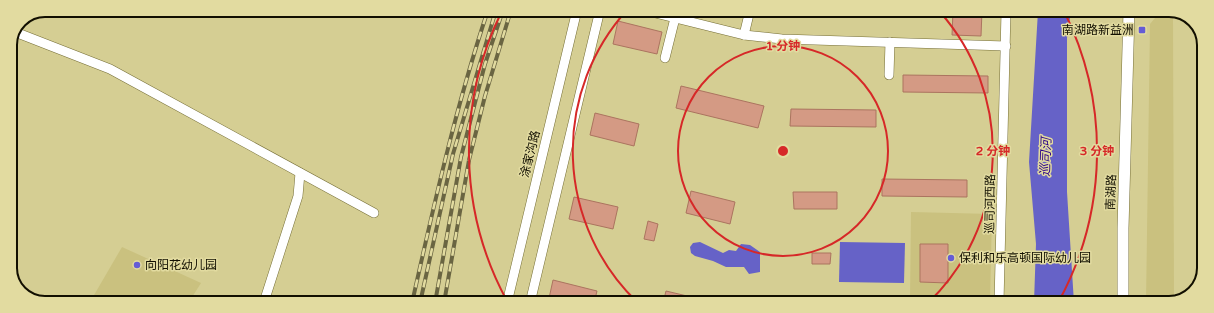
<svg xmlns="http://www.w3.org/2000/svg" width="1214" height="313" viewBox="0 0 1214 313" font-family="'Varela Round','Noto Sans SC',sans-serif">
  <style>
    .built { fill: #cac17f }
    .water { fill: #6662c7 }
    .building { fill: #d49a84; stroke: #ab745f }
    .lines { fill: none; stroke-linecap: round; stroke-linejoin: round }
    .minor-casing { stroke: #766f37; stroke-width: 10 }
    .major-casing { stroke: #766f37; stroke-width: 12 }
    .minor { stroke: #fff; stroke-width: 9 }
    .major { stroke: #fff; stroke-width: 11 }
    .rail-casing { stroke: #6a6542; stroke-width: 4 }
    .rail { stroke: #e2dba0; stroke-width: 2.5; stroke-dasharray: 8; stroke-linecap: butt }
    .ring { fill: none; stroke: #d62828; stroke-width: 2 }
    .poi-dot { fill: #655cd5; stroke: #e2dba0; stroke-width: 1.5 }
    .labels { text-anchor: middle; dominant-baseline: central; stroke-width: 3; stroke-linejoin: round; paint-order: stroke }
    .poi-label { font-size: 12px; fill: #120f00; stroke: #e2dba0; text-anchor: start }
    .street-label { font-size: 12px; fill: #120f00; stroke: #e2dba0 }
    .water-label { font-size: 13px; font-style: italic; fill: #2e0689; stroke: #e2dba0 }
    .rim { fill: none; stroke: #120f00; stroke-width: 2 }
    .centre { fill: #d62828; stroke: #e2dba0; stroke-width: 2 }
    .ring-label { font-size: 12px; text-anchor: middle; font-weight: bold; fill: #d62828; stroke: #e2dba0; stroke-width: 3; stroke-linejoin: round; paint-order: stroke }
  </style>
  <rect width="100%" height="100%" fill="#d5ce93"/>
  <g class="built">
    <path d="M1173,15L1174,302L1146,303L1150,24L1155,18Z"/>
    <path d="M911,212L992,214L990,303H910Z"/>
    <path d="M122,247L201,283L189,302H90Z"/>
  </g>
  <g class="water">
    <path d="M1038,11H1071L1067,38V192L1074,303H1034L1036,244L1029,162Z"/>
    <path d="M700,242L723,253L729,250L736,251L741,244L750,245L760,252V272L749,274L744,267H726L713,261L695,256L691,253L690,247L693,243Z"/>
    <path d="M840,242L905,243L904,283L839,282Z"/>
  </g>
  <g class="building">
    <path d="M953,11H982L981,36L952,35Z"/>
    <path d="M618,21L662,32L657,54L613,44Z"/>
    <path d="M903,75L988,76V93L903,92Z"/>
    <path d="M681,86L764,106L758,128L676,108Z"/>
    <path d="M791,109L876,110V127L790,126Z"/>
    <path d="M595,113L639,124L634,146L590,135Z"/>
    <path d="M882,179L967,180V197L882,196Z"/>
    <path d="M691,191L735,202L730,224L686,213Z"/>
    <path d="M793,192H837V209H794Z"/>
    <path d="M574,197L618,207L613,229L569,219Z"/>
    <path d="M648,221L658,224L654,241L644,239Z"/>
    <path d="M920,244H948V283L920,282Z"/>
    <path d="M812,253H831L830,264H812Z"/>
    <path d="M553,280L597,291L594,303H548Z"/>
    <path d="M666,291L704,300L703,303H663Z"/>
  </g>
  <g class="lines">
    <defs>
      <g id="minor">
        <path d="M643,10L744,35L782,39L1006,46"/>
        <path d="M15,32L110,69L374,213"/>
        <path d="M744,35L750,10"/>
        <path d="M665,58L675,18"/>
        <path d="M889,75L890,42"/>
        <path d="M264,302L298,196L300,173"/>
        <path d="M507,303L577,10"/>
        <path d="M530,303L600,10"/>
        <path d="M999,303L1006,11"/>
      </g>
      <path id="major" d="M1123,303V228L1129,11"/>
    </defs>
    <use href="#minor" class="minor-casing"/>
    <use href="#major" class="major-casing"/>
    <use href="#minor" class="minor"/>
    <use href="#major" class="major"/>
    <defs>
      <g id="rail">
        <path d="M412,303C434,204 456,106 488,10"/>
        <path d="M420,303L453,154L496,10"/>
        <path d="M435,303L461,157L485,64L503,10"/>
        <path d="M444,303L469,160L485,96L511,10"/>
      </g>
    </defs>
    <use href="#rail" class="rail-casing"/>
    <use href="#rail" class="rail"/>
  </g>
  <g class="ring">
    <circle cx="783" cy="151" r="105"/>
    <path d="M637 302A210 210 0 0 1 627 10M940 12A210 210 0 0 1 929 302"/>
    <path d="M507 301A314 314 0 0 1 502 11M1064 11A314 314 0 0 1 1059 301"/>
  </g>
  <g class="poi-dot">
    <rect x="1138" y="26" width="8" height="8" rx="2"/>
    <circle cx="951" cy="258" r="4"/>
    <circle cx="137" cy="265" r="4"/>
  </g>
  <g class="labels">
    <g class="poi-label">
      <text x="1134" y="30" text-anchor="end">南湖路新益洲</text>
      <text x="959" y="258">保利和乐高顿国际幼儿园</text>
      <text x="145" y="265">向阳花幼儿园</text>
    </g>
    <g class="street-label">
      <text transform="translate(530 154) rotate(-76)">涂家沟路</text>
      <text transform="translate(1111 192) rotate(-88)">南湖路</text>
      <text transform="translate(990 204) rotate(-89)">巡司河西路</text>
    </g>
    <g class="water-label">
      <text transform="translate(1046 157) rotate(-88)">巡司河</text>
    </g>
  </g>
  <path d="M0 0H1214V313H0ZM45 17H1169A28 28 0 0 1 1197 45V268A28 28 0 0 1 1169 296H45A28 28 0 0 1 17 268V45A28 28 0 0 1 45 17Z" fill="#e2dba0" fill-rule="evenodd"/>
  <path class="rim" d="M45 17H1169A28 28 0 0 1 1197 45V268A28 28 0 0 1 1169 296H45A28 28 0 0 1 17 268V45A28 28 0 0 1 45 17Z"/>
  <circle cx="783" cy="151" r="6" class="centre"/>
  <g class="ring-label">
    <text x="783" y="50">1 分钟</text>
    <text x="993" y="155">2 分钟</text>
    <text x="1097" y="155">3 分钟</text>
  </g>
</svg>
